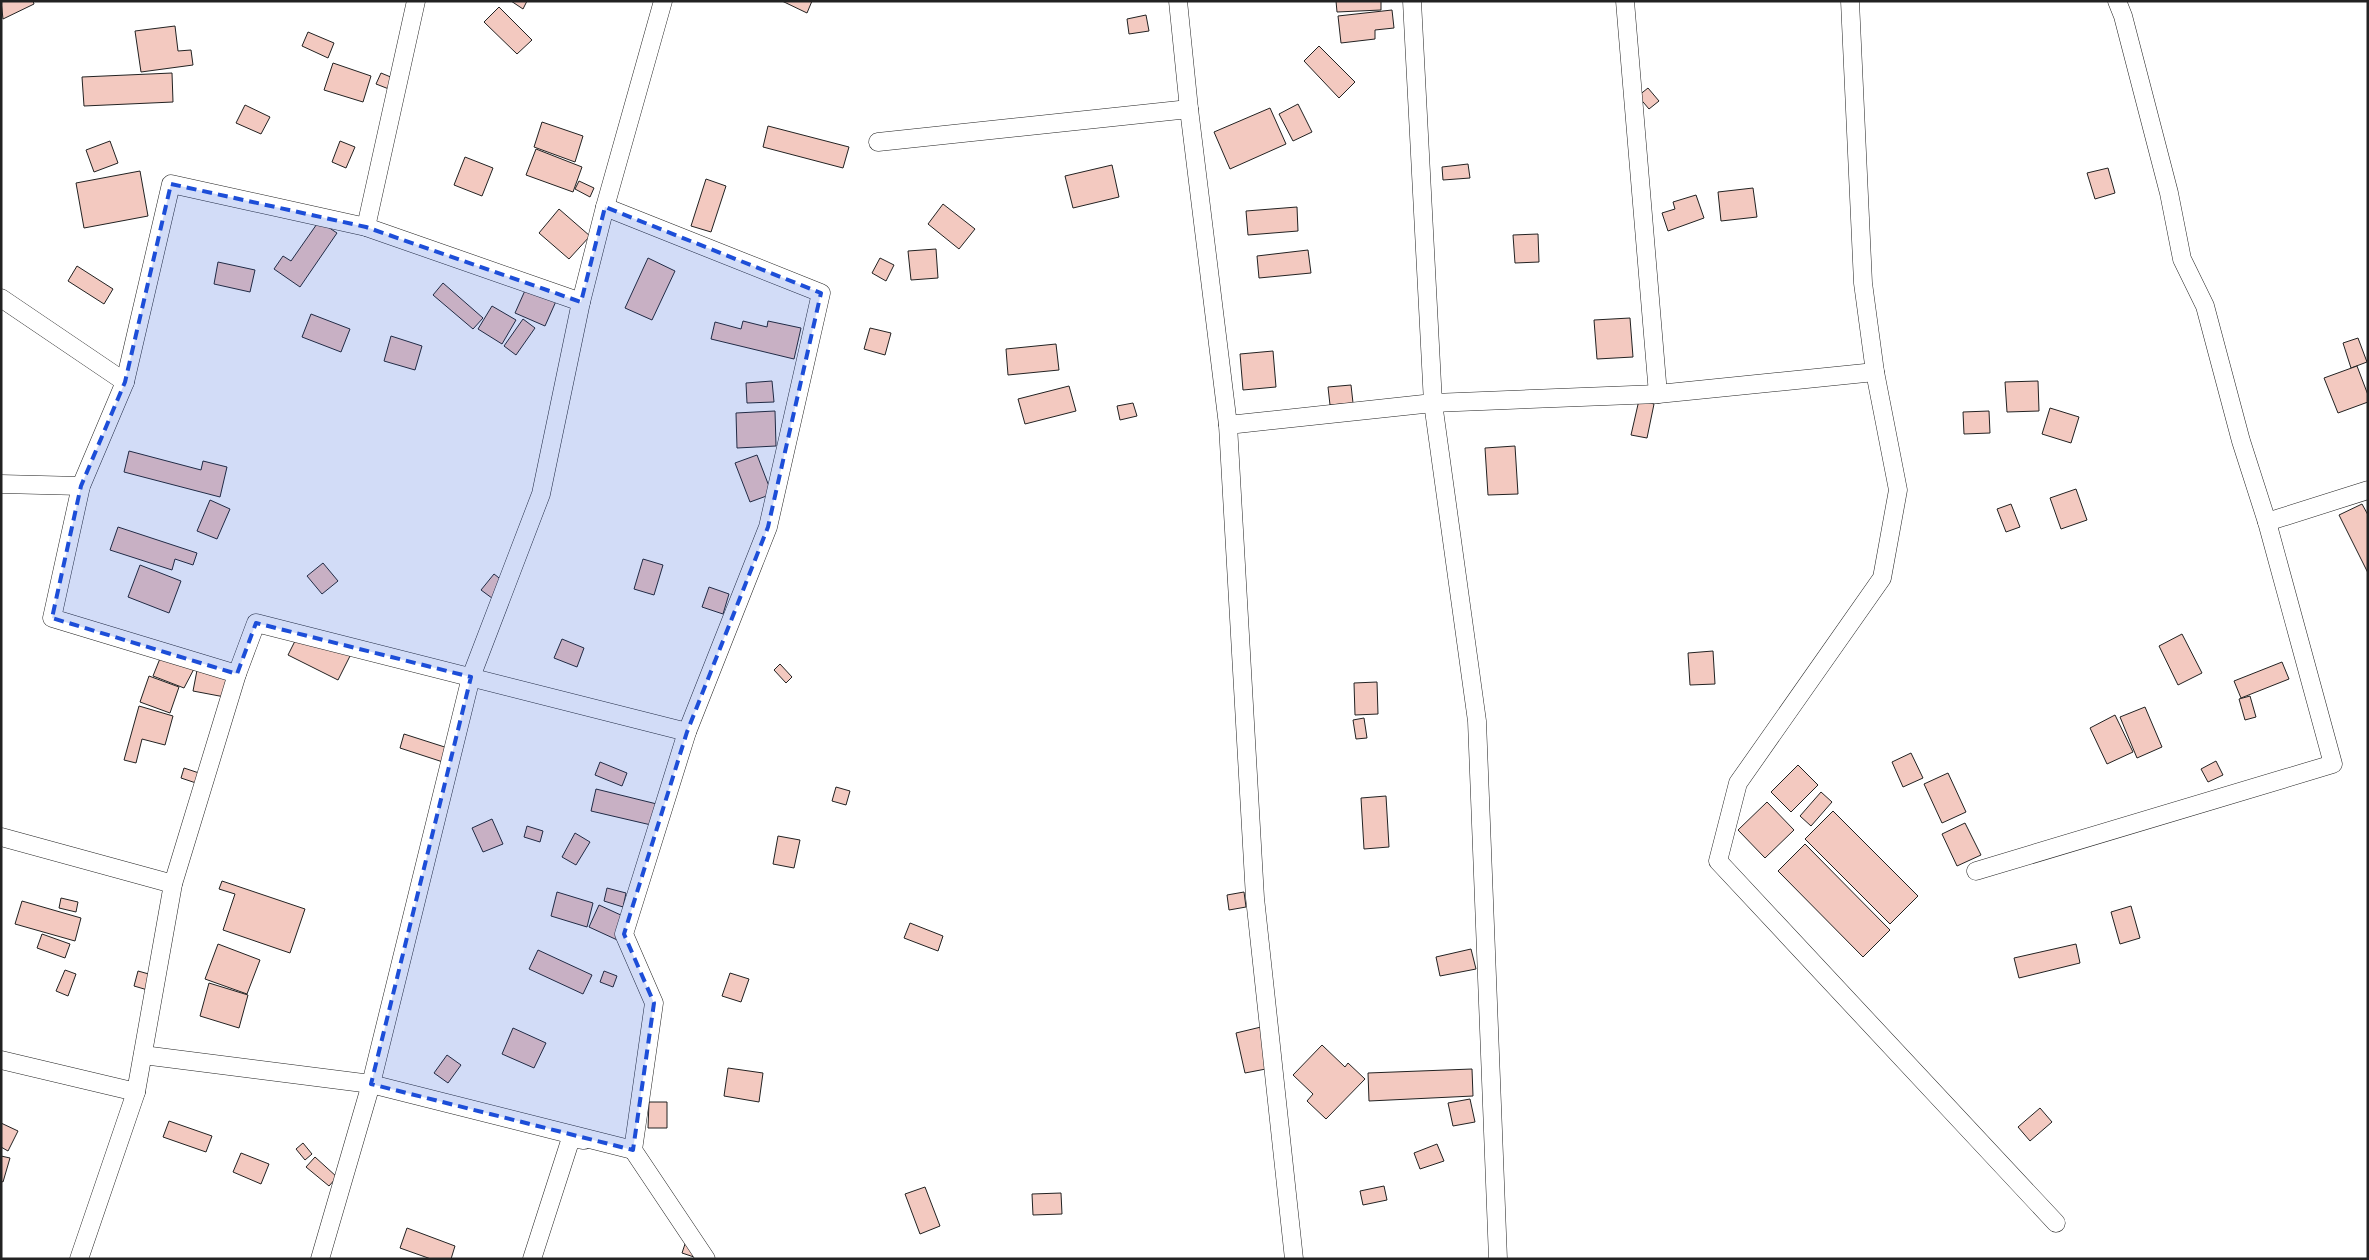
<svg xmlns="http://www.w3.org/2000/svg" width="2369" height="1260" viewBox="0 0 2369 1260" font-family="'DM Sans',sans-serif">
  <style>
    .building { fill: #f3c9c0; stroke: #222 }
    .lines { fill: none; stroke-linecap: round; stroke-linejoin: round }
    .street-casing { stroke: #222; stroke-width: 19 }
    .street { stroke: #fff; stroke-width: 18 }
    .marked { fill: #1d4ed8; fill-opacity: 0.2; stroke: #1d4ed8; stroke-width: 4; stroke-dasharray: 10 6; stroke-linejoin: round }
  </style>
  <rect width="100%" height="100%" fill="#fff"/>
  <g class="building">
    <path d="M1,1H33L34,4L3,19Z"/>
    <path d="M511,1H527L523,9Z"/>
    <path d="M782,1H812L807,13Z"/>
    <path d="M1336,1H1381V10L1337,12Z"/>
    <path d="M499,7L532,40L517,54L484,22Z"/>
    <path d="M1392,10L1394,28L1375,30V39L1341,43L1338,16Z"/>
    <path d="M1146,15L1149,31L1129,34L1127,19Z"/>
    <path d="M175,26L178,51L191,50L193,65L141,72L135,31Z"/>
    <path d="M308,32L334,43L328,58L302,46Z"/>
    <path d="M1319,46L1355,82L1339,98L1304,61Z"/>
    <path d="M333,63L371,76L363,102L324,90Z"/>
    <path d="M172,73L173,102L84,106L82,77Z"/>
    <path d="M381,73L398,80L394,91L376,84Z"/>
    <path d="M1648,88L1659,101L1649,109L1638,96Z"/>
    <path d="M1298,104L1312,132L1293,141L1279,114Z"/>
    <path d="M245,105L270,117L261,134L236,123Z"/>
    <path d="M1270,108L1286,144L1230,169L1214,132Z"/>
    <path d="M542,122L583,136L575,162L534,147Z"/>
    <path d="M768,126L849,147L843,168L763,147Z"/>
    <path d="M110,141L118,163L94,172L86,150Z"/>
    <path d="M340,141L355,147L346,168L332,162Z"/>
    <path d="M536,149L582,167L573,192L526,175Z"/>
    <path d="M465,157L493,168L482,196L454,185Z"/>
    <path d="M1468,164L1470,178L1443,180L1442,167Z"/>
    <path d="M1112,165L1119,197L1073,208L1065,176Z"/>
    <path d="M2108,168L2115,193L2095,199L2087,173Z"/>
    <path d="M140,171L148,216L84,228L76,183Z"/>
    <path d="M706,179L726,186L711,232L691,226Z"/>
    <path d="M579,181L594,188L590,197L575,189Z"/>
    <path d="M1753,188L1757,217L1721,221L1718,192Z"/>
    <path d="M1696,195L1704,218L1668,231L1662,213L1675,209L1673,202Z"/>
    <path d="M943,204L975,229L959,249L928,224Z"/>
    <path d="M1297,207L1298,231L1248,235L1246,211Z"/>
    <path d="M559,209L590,236L569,259L539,233Z"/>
    <path d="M319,221L337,233L300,287L274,269L283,256L291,261Z"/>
    <path d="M1538,234L1539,262L1515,263L1513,235Z"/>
    <path d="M936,249L938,278L911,280L908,251Z"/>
    <path d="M1308,250L1311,273L1259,278L1257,256Z"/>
    <path d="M648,258L675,271L652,320L625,308Z"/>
    <path d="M880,258L894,265L886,281L872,273Z"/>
    <path d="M218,262L255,270L250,292L214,284Z"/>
    <path d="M77,266L113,289L104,304L68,281Z"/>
    <path d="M443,283L483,318L473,329L433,295Z"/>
    <path d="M527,286L557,299L545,326L515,313Z"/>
    <path d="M492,306L516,320L502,344L478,329Z"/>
    <path d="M311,314L350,329L341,352L302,337Z"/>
    <path d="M1630,318L1633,357L1597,359L1594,320Z"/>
    <path d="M523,319L535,328L516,355L504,346Z"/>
    <path d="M743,321L767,327L768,321L801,328L794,359L711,339L715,322L741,329Z"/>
    <path d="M870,328L891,333L885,355L864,349Z"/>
    <path d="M391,336L422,346L415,370L384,361Z"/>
    <path d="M2358,338L2367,362L2351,368L2343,343Z"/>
    <path d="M1056,344L1059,370L1008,375L1006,349Z"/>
    <path d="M1273,351L1276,387L1243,390L1240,354Z"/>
    <path d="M2357,366L2368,395V402L2338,413L2324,378Z"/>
    <path d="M772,381L774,402L747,403L746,383Z"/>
    <path d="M2038,381L2039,411L2007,412L2005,382Z"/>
    <path d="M1351,385L1353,403L1330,405L1328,387Z"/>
    <path d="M1069,386L1076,411L1025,424L1018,399Z"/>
    <path d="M1639,400L1654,404L1647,438L1631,435Z"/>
    <path d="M1133,403L1137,416L1120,420L1117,406Z"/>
    <path d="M2050,408L2079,417L2071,443L2042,434Z"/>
    <path d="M775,411L776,446L737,448L736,413Z"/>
    <path d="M1989,411L1990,433L1964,434L1963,412Z"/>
    <path d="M1515,446L1518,494L1488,495L1485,448Z"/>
    <path d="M129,451L201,470L203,461L227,467L220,497L124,472Z"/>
    <path d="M757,455L772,494L750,502L735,463Z"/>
    <path d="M2076,489L2087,520L2061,529L2050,498Z"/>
    <path d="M210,500L230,509L217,539L197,531Z"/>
    <path d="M2011,504L2020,527L2006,532L1997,509Z"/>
    <path d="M2362,504L2368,515V573L2339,515Z"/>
    <path d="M118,527L197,553L193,565L175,559L172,570L110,550Z"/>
    <path d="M643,559L663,565L654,595L634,589Z"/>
    <path d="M323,563L338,581L322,594L307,576Z"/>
    <path d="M140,565L181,581L169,613L128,597Z"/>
    <path d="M494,574L512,588L500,604L481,590Z"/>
    <path d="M709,587L729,594L723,614L702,607Z"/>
    <path d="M301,629L351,654L338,680L288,655Z"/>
    <path d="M2182,634L2202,673L2178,685L2159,646Z"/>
    <path d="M562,639L584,648L577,667L554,658Z"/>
    <path d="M163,651L196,665L184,688L153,676Z"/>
    <path d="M1713,651L1715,684L1690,685L1688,653Z"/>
    <path d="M199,660L236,667L230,698L193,691Z"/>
    <path d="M2282,662L2289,679L2241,698L2234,681Z"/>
    <path d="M780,664L792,677L786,683L774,670Z"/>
    <path d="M149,676L179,687L170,713L140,702Z"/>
    <path d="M1377,682L1378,714L1355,715L1354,683Z"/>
    <path d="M2250,696L2256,717L2245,720L2239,699Z"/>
    <path d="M139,706L173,716L165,745L142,739L136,763L124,760Z"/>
    <path d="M2145,707L2162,747L2137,758L2120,717Z"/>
    <path d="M2115,715L2133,752L2107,764L2090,728Z"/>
    <path d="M1364,718L1367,738L1356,739L1353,720Z"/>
    <path d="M404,734L454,750L449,764L400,748Z"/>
    <path d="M1911,753L1923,778L1903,787L1892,762Z"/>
    <path d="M2216,761L2223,775L2208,782L2201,769Z"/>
    <path d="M600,762L627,773L622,786L595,775Z"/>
    <path d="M1798,765L1818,785L1791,812L1771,792Z"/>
    <path d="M184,768L202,774L199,784L181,778Z"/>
    <path d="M1948,773L1966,812L1942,823L1924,784Z"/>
    <path d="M836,787L850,791L846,805L832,801Z"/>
    <path d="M596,789L669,807L664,828L591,811Z"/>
    <path d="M1821,792L1832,802L1811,826L1800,816Z"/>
    <path d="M1386,796L1389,847L1364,849L1361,798Z"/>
    <path d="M1767,802L1794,830L1765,858L1738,830Z"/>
    <path d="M1833,811L1918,896L1890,924L1805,839Z"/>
    <path d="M492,819L503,844L483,852L472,828Z"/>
    <path d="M1965,823L1981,855L1957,866L1942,834Z"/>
    <path d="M527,826L543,831L540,842L524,837Z"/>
    <path d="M575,833L590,842L576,865L562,857Z"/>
    <path d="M778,836L800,840L794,868L773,864Z"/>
    <path d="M1805,844L1890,930L1863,957L1778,871Z"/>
    <path d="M222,881L305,909L290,953L223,930L235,894L219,889Z"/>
    <path d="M607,888L626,893L623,907L604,901Z"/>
    <path d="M557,892L593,903L587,927L551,916Z"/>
    <path d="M1244,892L1246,907L1229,910L1227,895Z"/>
    <path d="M61,898L78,902L76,912L59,908Z"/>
    <path d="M22,901L81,918L75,941L15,924Z"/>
    <path d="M599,905L636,922L626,944L589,927Z"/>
    <path d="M2131,906L2140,938L2120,944L2111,912Z"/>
    <path d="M910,923L943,936L938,951L904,938Z"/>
    <path d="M42,934L70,944L65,958L37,948Z"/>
    <path d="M218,944L260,960L247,994L205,979Z"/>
    <path d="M2076,944L2080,963L2019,978L2014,958Z"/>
    <path d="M1471,949L1476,969L1440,976L1436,957Z"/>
    <path d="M538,950L592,975L583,994L529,969Z"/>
    <path d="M65,970L76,974L68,996L56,991Z"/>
    <path d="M138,971L156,976L151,991L134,986Z"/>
    <path d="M604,971L617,976L613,987L600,982Z"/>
    <path d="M730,973L749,979L741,1002L722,996Z"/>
    <path d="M209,983L248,995L239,1028L200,1016Z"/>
    <path d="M1261,1027L1271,1068L1245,1073L1236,1033Z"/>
    <path d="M513,1028L546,1043L534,1068L502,1054Z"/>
    <path d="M1322,1045L1345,1067L1348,1063L1365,1079L1326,1119L1307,1101L1313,1094L1293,1075Z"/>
    <path d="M447,1055L461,1065L448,1083L434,1073Z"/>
    <path d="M728,1068L763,1073L759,1102L724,1096Z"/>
    <path d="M1472,1069L1473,1096L1369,1101L1368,1073Z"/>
    <path d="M1470,1099L1475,1122L1453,1126L1448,1103Z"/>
    <path d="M649,1102H667V1128H648Z"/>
    <path d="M2040,1108L2052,1122L2030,1141L2018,1127Z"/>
    <path d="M169,1121L212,1136L206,1152L163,1137Z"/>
    <path d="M1,1123L18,1131L8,1151L1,1147Z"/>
    <path d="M303,1143L312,1154L305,1160L296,1149Z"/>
    <path d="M1437,1144L1444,1161L1420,1169L1414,1153Z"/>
    <path d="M241,1153L269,1164L261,1184L233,1172Z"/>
    <path d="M1,1156L10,1158L3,1182L1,1181Z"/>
    <path d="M315,1157L337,1177L329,1186L306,1167Z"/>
    <path d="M1384,1186L1387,1200L1363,1205L1360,1191Z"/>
    <path d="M925,1187L940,1226L920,1234L905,1194Z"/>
    <path d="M1061,1193L1062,1214L1033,1215L1032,1194Z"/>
    <path d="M407,1228L455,1246L451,1259H431L400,1248Z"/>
    <path d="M687,1238L698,1242L694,1257L682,1253Z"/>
  </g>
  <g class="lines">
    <defs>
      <g id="street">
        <path d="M1178,1L1189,109L1228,425L1255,898L1294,1259"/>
        <path d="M1412,1L1433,403L1477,721L1498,1259"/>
        <path d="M1625,1L1658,394"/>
        <path d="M1850,1L1863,283L1875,372L1898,490L1882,578L1738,783L1718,861L2056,1223"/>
        <path d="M878,142L1189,109"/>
        <path d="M605,207L821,293L768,527L687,732L624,934L654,1003L633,1150L706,1259"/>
        <path d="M366,227L416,1"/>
        <path d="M1,298L125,382"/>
        <path d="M1228,425L1433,403L1658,394L1875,372"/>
        <path d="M1,484L81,486"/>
        <path d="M2267,522L2368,490"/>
        <path d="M237,674L52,618L81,486L125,382L171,184L366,227L581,302"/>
        <path d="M1,837L173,884"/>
        <path d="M1976,871L2333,764L2267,522L2241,441L2205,306L2182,259L2169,193L2123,16L2117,1"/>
        <path d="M143,1055L371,1084L633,1150"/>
        <path d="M1,1060L136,1092"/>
        <path d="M79,1259L136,1092L173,884L237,674L256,623L687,732"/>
        <path d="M320,1259L371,1084L471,677L541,494L581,302L605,207L663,1"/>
        <path d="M532,1259L571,1138L584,1140"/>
      </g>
    </defs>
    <use href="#street" class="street-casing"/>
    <use href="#street" class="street"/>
  </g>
  <path class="marked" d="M171,184L366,227L581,302L605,207L821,293L768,527L687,732L624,934L654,1003L633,1150L371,1084L471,677L256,623L237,674L52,618L81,486L125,382Z"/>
  <rect width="2369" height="1260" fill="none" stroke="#222222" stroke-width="5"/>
</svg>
